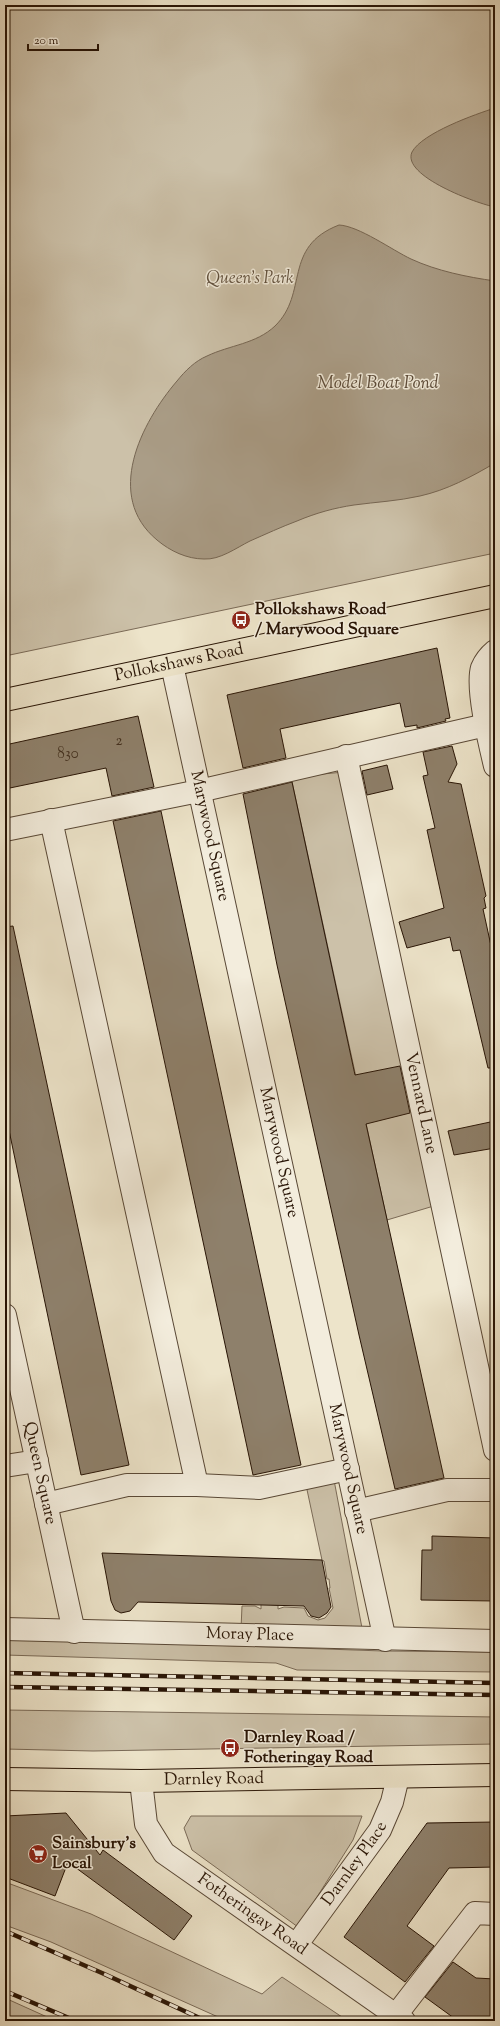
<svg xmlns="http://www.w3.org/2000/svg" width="500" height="2026" viewBox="0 0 500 2026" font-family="'Sorts Mill Goudy',serif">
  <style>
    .green { fill: #ccc1a9; stroke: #7a6a57 }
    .water { fill: #aa9d87; stroke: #766653 }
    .building { fill: #8e806b; stroke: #281405 }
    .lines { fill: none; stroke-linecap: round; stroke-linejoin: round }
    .minor-casing { stroke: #594836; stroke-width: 24 }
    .major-casing { stroke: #281405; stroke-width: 24 }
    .minor { stroke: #f3eddd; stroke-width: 22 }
    .major { stroke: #ede4ca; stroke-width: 22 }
    .rail-casing { stroke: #281405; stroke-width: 4.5 }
    .rail { stroke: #f3eddd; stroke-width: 3; stroke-dasharray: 9; stroke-linecap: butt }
    .labels { text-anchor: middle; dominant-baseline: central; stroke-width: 3; stroke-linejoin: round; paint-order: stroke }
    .number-label { font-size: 15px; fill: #422f1e }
    .park-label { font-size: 17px; font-style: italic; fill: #61513e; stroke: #f3eddd }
    .poi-label { font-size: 17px; font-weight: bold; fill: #281405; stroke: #f3eddd; text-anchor: start }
    .street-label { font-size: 17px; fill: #281405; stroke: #f3eddd }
    .water-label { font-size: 18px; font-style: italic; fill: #5c4b39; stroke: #f3eddd }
  </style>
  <rect width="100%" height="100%" fill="#ede4ca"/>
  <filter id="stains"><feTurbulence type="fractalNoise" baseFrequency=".005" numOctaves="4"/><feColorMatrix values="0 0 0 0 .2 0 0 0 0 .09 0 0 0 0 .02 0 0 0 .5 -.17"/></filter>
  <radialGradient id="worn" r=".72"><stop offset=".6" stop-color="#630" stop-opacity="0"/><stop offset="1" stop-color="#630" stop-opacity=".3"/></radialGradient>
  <g class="green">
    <path d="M5,5H495V553L5,656Z"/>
    <path d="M344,772L437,1205L387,1220L291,777Z"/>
    <path d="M334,1480L362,1628L241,1629L242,1606H255L261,1609V1604L278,1605V1609L284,1607L304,1608L308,1616L318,1620L325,1618L333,1608L329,1588H330L329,1579H327L324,1561L322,1560L306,1485Z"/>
    <path d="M5,1638L383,1651L495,1652V1672L297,1670L276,1663L5,1655Z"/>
    <path d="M5,1710L495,1717V1744L93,1751L5,1749Z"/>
    <path d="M191,1816H362L353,1840L298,1927L192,1850L184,1828Z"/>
    <path d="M5,1882L91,1914L262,1994L282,1977L348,2021H227L51,1942L5,1925Z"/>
    <path d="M5,1998L56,2021H5Z"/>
  </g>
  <g class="water">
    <path d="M495,108V207C478,204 401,176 412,152C422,133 476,114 495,108Z"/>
    <path d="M339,225C359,226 392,250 411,259C437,271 467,277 495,281V463C471,477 447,490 420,496C398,501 376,502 354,505C334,508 316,513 297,521C281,527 266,534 250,541C236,548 220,560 204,559C187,559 170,551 157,540C104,496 141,423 177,381C185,371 195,361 207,356C230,345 256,344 275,326C309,293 282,247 339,225Z"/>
  </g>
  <g class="building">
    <path d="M437,648L450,718L445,719L446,721L417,728V725L405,727L400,703L280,729L286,758L243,768L227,695Z"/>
    <path d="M138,716L154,787L112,796L106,768L5,789V745Z"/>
    <path d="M452,746L457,764L448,782L461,784L486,896L484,898L486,908L483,909L493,955H495V1068H488L460,950L453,951L450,937L407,948L399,922L444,908L427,830L435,828L423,776L428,775L423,752Z"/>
    <path d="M387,765L393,789L367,795L362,771Z"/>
    <path d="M292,782L355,1075L400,1066L410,1113L366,1124L444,1478L395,1489L359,1335L277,965L243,794Z"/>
    <path d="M161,811L301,1465L253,1475L113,821Z"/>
    <path d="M13,926L129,1465L81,1475L5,1111V927Z"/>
    <path d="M495,1121V1148L454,1155L448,1131Z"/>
    <path d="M432,1536L495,1538V1601L421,1600L422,1550H432Z"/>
    <path d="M102,1553L322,1560L331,1607L327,1613L319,1618L311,1616L304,1606L138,1602L130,1611L121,1613L115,1610L111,1601Z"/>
    <path d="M66,1813L100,1855L103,1850L192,1916L174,1940L68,1862L55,1896L5,1877V1816Z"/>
    <path d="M495,1822V1867L449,1868L407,1926L434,1946L405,1982L344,1937L427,1823Z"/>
    <path d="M453,1962L476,1978L495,1979V2021H458L425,1997Z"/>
  </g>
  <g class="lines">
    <defs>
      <g id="minor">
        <path d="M495,651C489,656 485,661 482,668C476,688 490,745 495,766"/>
        <path id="s1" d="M172,665L385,1640"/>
        <path id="s2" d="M346,756L495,1450"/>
        <path d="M51,820L197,1485"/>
        <path d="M5,830L199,791L486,725"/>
        <path id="s3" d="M5,1315L74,1632"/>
        <path d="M5,1466L37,1461"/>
        <path d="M46,1504L127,1485H197L259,1488L348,1469"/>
        <path d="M356,1511L447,1490H495"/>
        <path id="s4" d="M5,1629L495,1641"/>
        <path id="s5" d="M141,1781L146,1824L164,1853L404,2021"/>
        <path id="s6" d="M297,1944L380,1830L392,1802L398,1777"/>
        <path d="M396,2015L475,1913L495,1914"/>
      </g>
      <g id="major">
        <path id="s7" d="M5,700L495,596"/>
        <path id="s8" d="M5,1779L141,1781L495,1775"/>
      </g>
    </defs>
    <use href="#minor" class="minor-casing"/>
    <use href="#major" class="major-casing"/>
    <use href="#minor" class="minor"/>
    <use href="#major" class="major"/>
    <defs>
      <g id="rail">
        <path d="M5,1673L495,1683"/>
        <path d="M5,1687L495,1695"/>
        <path d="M5,1931L102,1973L206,2021"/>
        <path d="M5,1991L76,2021"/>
      </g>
    </defs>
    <use href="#rail" class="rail-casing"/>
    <use href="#rail" class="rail"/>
  </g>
  <defs>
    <symbol id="bus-disc" viewBox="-11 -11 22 22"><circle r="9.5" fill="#8f2418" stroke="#f3eddd"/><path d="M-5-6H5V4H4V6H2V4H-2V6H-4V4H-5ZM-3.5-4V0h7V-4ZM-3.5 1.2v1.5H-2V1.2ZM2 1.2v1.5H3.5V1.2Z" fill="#fff"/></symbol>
    <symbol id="supermarket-disc" viewBox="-11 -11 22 22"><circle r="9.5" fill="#8f2418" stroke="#f3eddd"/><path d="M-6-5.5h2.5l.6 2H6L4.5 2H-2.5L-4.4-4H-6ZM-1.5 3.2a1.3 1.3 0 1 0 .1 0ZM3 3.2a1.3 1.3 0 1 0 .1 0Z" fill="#fff"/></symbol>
  </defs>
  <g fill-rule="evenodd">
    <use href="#bus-disc" x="230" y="609" width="22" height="22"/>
    <use href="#bus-disc" x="219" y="1737" width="22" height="22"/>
    <use href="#supermarket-disc" x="27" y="1843" width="22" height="22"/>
  </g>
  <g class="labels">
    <g class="number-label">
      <text x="119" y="741">2</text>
      <text x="68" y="754">830</text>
    </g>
    <g class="park-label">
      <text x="250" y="279">Queen's Park</text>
    </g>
    <g class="poi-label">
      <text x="255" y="610">Pollokshaws Road<tspan x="255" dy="20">/ Marywood Square</tspan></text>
      <text x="244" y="1738">Darnley Road /<tspan x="244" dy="20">Fotheringay Road</tspan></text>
      <text x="52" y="1844">Sainsbury's<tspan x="52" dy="20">Local</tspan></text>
    </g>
    <g class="street-label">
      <text stroke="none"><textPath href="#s7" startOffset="178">Pollokshaws Road</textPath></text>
      <text stroke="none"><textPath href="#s1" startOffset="175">Marywood Square</textPath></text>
      <text stroke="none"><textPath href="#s2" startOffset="355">Vennard Lane</textPath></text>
      <text stroke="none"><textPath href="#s1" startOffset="499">Marywood Square</textPath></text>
      <text stroke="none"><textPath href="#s1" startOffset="823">Marywood Square</textPath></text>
      <text stroke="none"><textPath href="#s3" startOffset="162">Queen Square</textPath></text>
      <text stroke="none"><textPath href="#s4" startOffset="245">Moray Place</textPath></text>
      <text stroke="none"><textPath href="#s8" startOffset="209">Darnley Road</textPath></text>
      <text stroke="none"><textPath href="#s6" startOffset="99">Darnley Place</textPath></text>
      <text stroke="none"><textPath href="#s5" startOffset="185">Fotheringay Road</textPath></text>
    </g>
    <g class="water-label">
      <text x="378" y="384">Model Boat Pond</text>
    </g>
  </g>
  <rect width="500" height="2026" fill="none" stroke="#ede4ca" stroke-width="20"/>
  <rect x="6" y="6" width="488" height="2014" fill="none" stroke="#281405" stroke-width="2"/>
  <rect x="10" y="10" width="480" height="2006" fill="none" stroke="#281405"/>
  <path d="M28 44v6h70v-6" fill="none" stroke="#281405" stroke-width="2"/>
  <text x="34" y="44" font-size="12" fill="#281405" stroke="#f3eddd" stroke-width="3" paint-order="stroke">20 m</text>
  <rect width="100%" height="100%" filter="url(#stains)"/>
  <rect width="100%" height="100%" fill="url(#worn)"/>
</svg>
